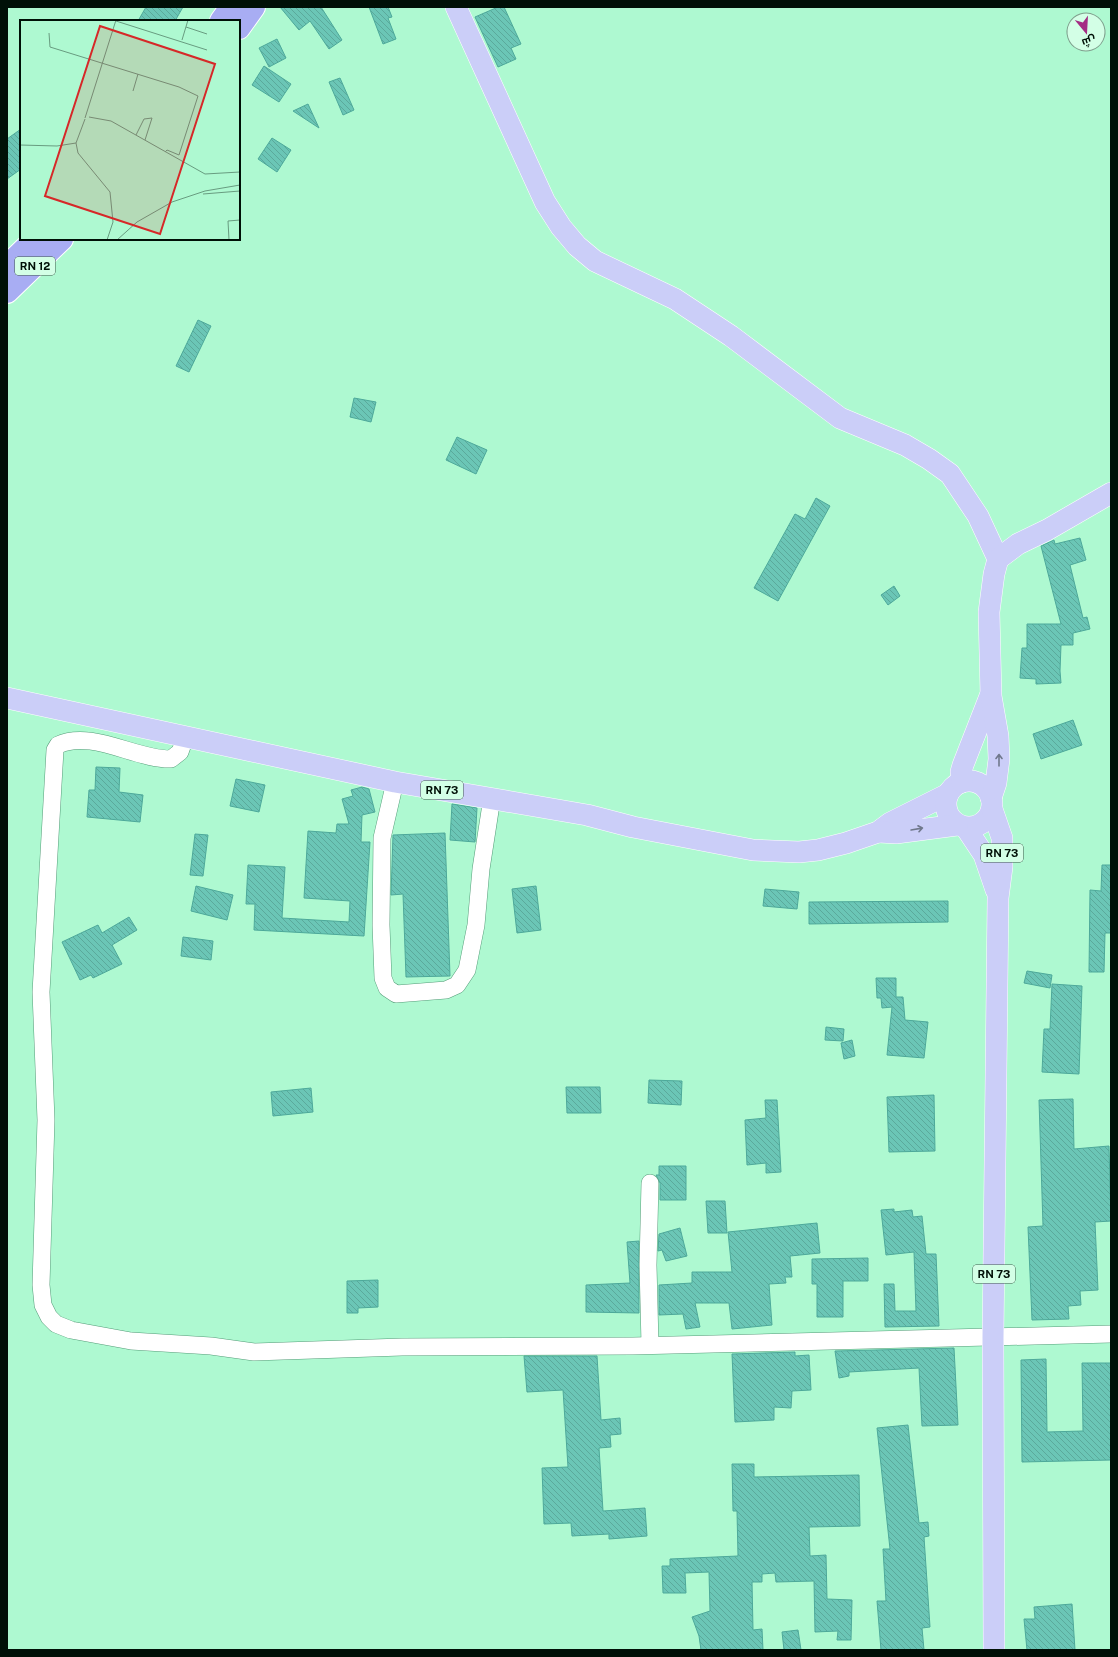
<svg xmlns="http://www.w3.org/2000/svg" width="1118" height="1657" viewBox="0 0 1118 1657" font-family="'Public Sans',Cairo,sans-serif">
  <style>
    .building { fill: url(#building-back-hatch); stroke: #4da99a }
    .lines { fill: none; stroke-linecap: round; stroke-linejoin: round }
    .minor-casing { stroke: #559d79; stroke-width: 18 }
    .major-casing { stroke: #fff; stroke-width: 22 }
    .highway-casing { stroke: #fff; stroke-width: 24 }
    .minor { stroke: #fff; stroke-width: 17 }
    .major { stroke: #cbcef8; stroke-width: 21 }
    .highway { stroke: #a8adf3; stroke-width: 22 }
    .oneway { stroke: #70788c }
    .labels { text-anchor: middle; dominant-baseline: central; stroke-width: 4; stroke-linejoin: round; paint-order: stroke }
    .shield { fill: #d3ffe6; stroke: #3f584a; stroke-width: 1 }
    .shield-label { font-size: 11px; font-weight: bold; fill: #001007 }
    .inset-road { fill: none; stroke: #689c80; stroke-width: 1 }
    .view { fill: #d62828; fill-opacity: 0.15; stroke: #d62828; stroke-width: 2 }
    .inset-edge { fill: none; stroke: #001007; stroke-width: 2 }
  </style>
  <defs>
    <pattern id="building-back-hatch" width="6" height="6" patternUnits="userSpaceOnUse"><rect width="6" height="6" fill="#6bc6b6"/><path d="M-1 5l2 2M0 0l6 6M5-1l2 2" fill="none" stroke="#5ba99b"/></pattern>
  </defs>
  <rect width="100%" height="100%" fill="#aef9d1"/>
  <g class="building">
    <path d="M146,7H183L175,21H138Z"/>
    <path d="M280,7H321L342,40L329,49L310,21L299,30Z"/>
    <path d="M369,7H388L392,17L388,18L396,39L383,44Z"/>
    <path d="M498,7H504L521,44L511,48L516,59L498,67L475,17Z"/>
    <path d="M277,39L286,58L269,67L259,48Z"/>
    <path d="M264,66L291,84L279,102L252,85Z"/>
    <path d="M340,78L354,110L343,115L329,82Z"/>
    <path d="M308,104L319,128L293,111Z"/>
    <path d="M21,129V169L7,179V139Z"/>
    <path d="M272,138L291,150L277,172L258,159Z"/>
    <path d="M198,320L211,326L189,372L176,366Z"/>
    <path d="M354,398L376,402L371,422L350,417Z"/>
    <path d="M457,437L487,450L476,474L446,460Z"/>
    <path d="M816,498L830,506L778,601L754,588L795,514L805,519Z"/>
    <path d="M1080,538L1086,560L1070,565L1083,618L1087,617L1090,629L1073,633V645H1061L1060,671L1061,683L1036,684V679L1020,678L1022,648H1027V624H1061L1041,546L1054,540L1055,544Z"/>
    <path d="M894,586L900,596L888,605L881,595Z"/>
    <path d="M1073,720L1082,745L1041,759L1033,734Z"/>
    <path d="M96,767L120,768L119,792L143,795L140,822L87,817L89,790H95Z"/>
    <path d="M236,779L265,785L259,812L230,806Z"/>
    <path d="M362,787L369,789L375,812L362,815L361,842H370L364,936L254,930L255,904H246L248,865L285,867L282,918L349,922L350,901L304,898L308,831L336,833L337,824H349L342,799L353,796L351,790Z"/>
    <path d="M452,804L477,808L475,842L450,840Z"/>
    <path d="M445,833L450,976L406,977L403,894L391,895L393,835Z"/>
    <path d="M195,834L208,835L203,876L190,875Z"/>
    <path d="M1102,865H1111V933H1105L1104,972H1089L1090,890L1101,891Z"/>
    <path d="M196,886L233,895L227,920L191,911Z"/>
    <path d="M536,886L541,930L517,933L512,889Z"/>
    <path d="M765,889L799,892L797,909L763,906Z"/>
    <path d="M948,901V922L809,924V902Z"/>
    <path d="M129,917L137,930L112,945L122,964L93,978L91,975L80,980L62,942L98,925L102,933Z"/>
    <path d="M183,937L213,941L211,960L181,956Z"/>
    <path d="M1027,971L1052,975L1050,988L1024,983Z"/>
    <path d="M876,978H896V997H903L905,1020L928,1022L924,1058L887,1055L892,1007L882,1008L881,998H877Z"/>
    <path d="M1052,984L1082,986L1079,1074L1042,1072L1044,1029H1050Z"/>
    <path d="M826,1027L844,1029L843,1041L825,1040Z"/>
    <path d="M852,1040L855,1056L844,1059L841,1043Z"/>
    <path d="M649,1080L682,1081L681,1105L648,1103Z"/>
    <path d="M566,1087H600L601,1113H567Z"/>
    <path d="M311,1088L313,1112L273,1116L271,1092Z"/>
    <path d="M934,1095L935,1151L889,1152L887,1097Z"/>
    <path d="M1073,1099L1074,1149L1109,1146L1111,1221L1095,1222L1098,1290L1080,1291L1081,1305L1068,1306L1069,1319L1032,1320L1028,1227L1043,1226L1039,1100Z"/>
    <path d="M765,1100H777L781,1172L766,1173V1163L747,1165L745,1120L766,1118Z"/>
    <path d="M659,1166H686V1200H660V1183L656,1175H659Z"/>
    <path d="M706,1201H725L727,1233H708Z"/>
    <path d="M894,1209V1212L912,1210L913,1217L922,1216L926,1254H936L939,1326L885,1327L884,1284H894L895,1311H916L914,1252L886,1255L881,1210Z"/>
    <path d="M817,1223L820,1253L790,1256L792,1277H785L786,1283L769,1284L772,1325L732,1329L729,1303H695L700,1327L686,1329L683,1314L659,1315V1285L692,1283V1272H732L728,1232Z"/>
    <path d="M680,1228L687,1256L666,1261L662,1250L658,1251L659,1234Z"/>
    <path d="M639,1241V1313L586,1312V1285L630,1283L627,1242Z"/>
    <path d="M868,1258V1281H843V1317H817V1284H812V1259Z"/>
    <path d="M378,1280V1307L358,1308V1313H347V1281Z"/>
    <path d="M954,1348L958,1425L922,1426L919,1368L849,1372V1376L839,1378L835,1351Z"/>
    <path d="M795,1352V1356L809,1355L811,1390L792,1391L791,1408L774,1407V1420L735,1422L732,1354Z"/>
    <path d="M524,1356H597L601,1420L620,1418L621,1434L610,1435L611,1447L599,1448L603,1511L645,1508L647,1536L609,1539V1534L572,1536L571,1523L544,1524L542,1468L568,1467L563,1390L527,1392Z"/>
    <path d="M1046,1359L1047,1432L1083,1431L1082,1363H1111V1460L1022,1462L1021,1360Z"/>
    <path d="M908,1425L919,1523L928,1522L929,1536L924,1537L930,1627L922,1628L924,1650H881L877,1601H886L883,1549H890L877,1428Z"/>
    <path d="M732,1464H754V1477L859,1475L860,1526L809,1527L810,1556L826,1555L827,1599L852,1600L851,1640H837L838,1631L815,1632L814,1581L776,1582L775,1573L762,1574V1582H752L753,1630L762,1629L763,1650H701L699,1636L692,1617L710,1611L709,1572L685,1573L686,1593H663L662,1566H670V1559L738,1556L737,1511H733Z"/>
    <path d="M1072,1604L1075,1650H1027L1024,1619H1035L1034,1607Z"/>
    <path d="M798,1630L801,1650H784L782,1632Z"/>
  </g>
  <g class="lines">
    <defs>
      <g id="minor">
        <path d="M185,738L180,752L171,759C137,760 91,729 58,745L55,750L41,992L46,1120L41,1285L43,1305L49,1317L56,1324L71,1330L131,1341L211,1346L254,1352L402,1347L633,1346L1111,1334"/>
        <path d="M395,782L382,838L381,925L383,978L387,988L396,994L446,990L457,985L467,970L476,925L481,869L492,798"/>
        <path d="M650,1183L648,1265L650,1344"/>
      </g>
      <g id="major">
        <path d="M456,7L545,202L561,227L577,246L595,261L675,299L731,336L840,418L905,445L929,459L950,474L978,516L998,559"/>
        <path d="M7,698L395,782L587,815L633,827L753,850L799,852L818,850L846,843L878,832L890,823L948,794"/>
        <circle cx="969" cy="804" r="23"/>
        <path d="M962,782L961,772L963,765L990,696"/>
        <path d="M991,798L996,783L999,759L998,736L991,696L989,612L994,574L998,559L1018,544L1047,530L1111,493"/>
        <path d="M992,809L1002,838V867L998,898L993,1338L994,1650"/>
        <path d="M966,828L984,855L996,890"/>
        <path d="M879,832L896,833L957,825"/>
      </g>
      <g id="highway">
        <path d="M221,21L231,7"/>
        <path d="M239,28L254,7"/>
        <path d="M7,266L35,239"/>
        <path d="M7,292L62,239"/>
      </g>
    </defs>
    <use href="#minor" class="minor-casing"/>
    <use href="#major" class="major-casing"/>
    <use href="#highway" class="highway-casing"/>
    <use href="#minor" class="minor"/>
    <use href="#major" class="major"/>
    <use href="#highway" class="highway"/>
  </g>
  <defs><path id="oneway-shaft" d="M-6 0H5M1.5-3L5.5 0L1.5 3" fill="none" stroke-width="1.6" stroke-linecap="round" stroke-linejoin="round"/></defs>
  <g class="oneway">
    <use href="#oneway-shaft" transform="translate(999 760) rotate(-90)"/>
    <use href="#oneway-shaft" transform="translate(917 829) rotate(-10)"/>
  </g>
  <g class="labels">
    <g class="shield">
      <rect x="15" y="257" width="40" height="18" rx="3"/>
      <rect x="421" y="781" width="42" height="18" rx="3"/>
      <rect x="981" y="844" width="42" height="18" rx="3"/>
      <rect x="973" y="1265" width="42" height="18" rx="3"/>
    </g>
    <g class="shield-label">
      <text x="35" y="266">RN 12</text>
      <text x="442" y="790">RN 73</text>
      <text x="1002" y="853">RN 73</text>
      <text x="994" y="1274">RN 73</text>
    </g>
  </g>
  <g transform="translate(20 20)">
    <rect width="220" height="220" fill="#aef9d1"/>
    <path class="inset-road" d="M96,1L187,30M166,7L187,14M29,13L30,27L159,67L178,76L159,135L147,130L145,132M162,20L168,0M113,71L118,54M69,97L91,101L185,154L220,152M65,98L96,0M116,115L124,99L132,98L125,120M56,123L58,133L90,172L93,202L87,220M0,125L37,126L56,123L65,99M183,174L220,171M97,220L117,202L152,182L185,171L220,165M209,220L208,201L220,200"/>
    <path class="view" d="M80,6L195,44L140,214L25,176Z"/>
    <rect width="220" height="220" class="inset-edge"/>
  </g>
  <rect width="1118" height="1657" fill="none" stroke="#001007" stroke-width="16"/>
  <g transform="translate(1086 32) rotate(162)"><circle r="19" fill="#d3ffe6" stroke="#7f9f8d"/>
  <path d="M0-3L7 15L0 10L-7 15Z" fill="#a42d84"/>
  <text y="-6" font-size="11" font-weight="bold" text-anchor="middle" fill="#001007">ش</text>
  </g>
</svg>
